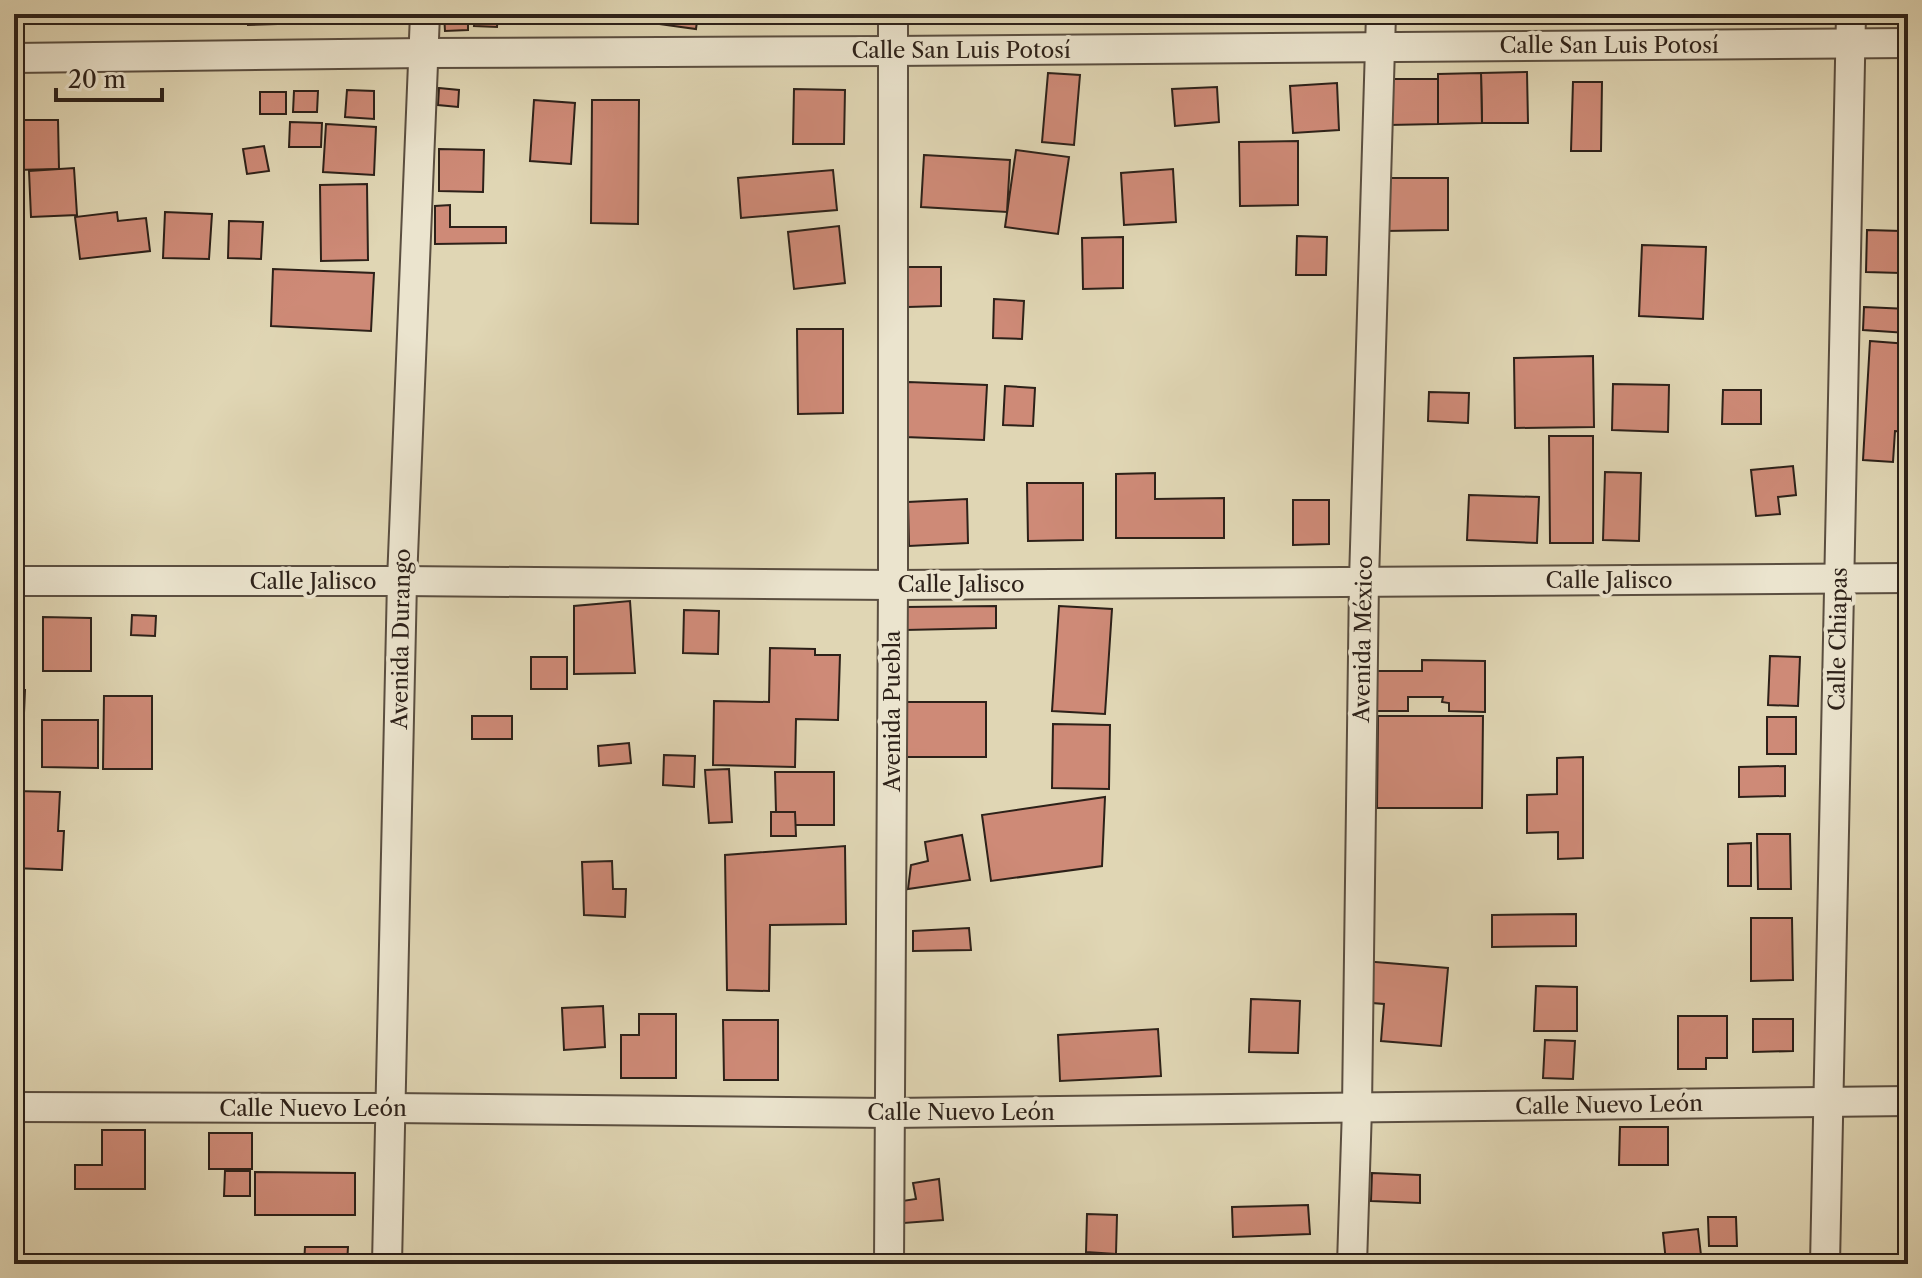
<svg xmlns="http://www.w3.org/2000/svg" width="1922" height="1278" viewBox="0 0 1922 1278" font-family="'Libre Caslon Text',serif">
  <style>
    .building { fill: #ce8a77; stroke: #2d2119; stroke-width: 2 }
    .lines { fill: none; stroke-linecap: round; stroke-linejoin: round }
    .minor-casing { stroke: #5a4e40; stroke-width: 32 }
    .minor { stroke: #ebe4ce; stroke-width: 28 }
    .labels { text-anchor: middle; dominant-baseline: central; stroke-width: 8; stroke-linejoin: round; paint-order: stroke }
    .street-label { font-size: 22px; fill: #2d2119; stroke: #ebe4ce }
  </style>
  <rect width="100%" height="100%" fill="#e0d6b4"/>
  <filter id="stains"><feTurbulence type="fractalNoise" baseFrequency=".0025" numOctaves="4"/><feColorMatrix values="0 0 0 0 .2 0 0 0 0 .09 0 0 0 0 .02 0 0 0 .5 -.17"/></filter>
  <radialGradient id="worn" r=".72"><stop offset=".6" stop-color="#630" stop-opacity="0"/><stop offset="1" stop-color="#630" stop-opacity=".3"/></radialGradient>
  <g class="building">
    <path d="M75,14H111V24L69,22Z"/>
    <path d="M248,14H371L372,21L248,25Z"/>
    <path d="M444,14H468V30L445,31Z"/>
    <path d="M475,14H498L497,27L474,26Z"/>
    <path d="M512,14H539V24L512,23Z"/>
    <path d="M638,14H698L696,29L637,21Z"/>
    <path d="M784,14H855V23L784,22Z"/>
    <path d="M1170,14H1216V17L1170,16Z"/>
    <rect x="1253" y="14" width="78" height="2"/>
    <path d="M1600,14H1632L1631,19H1600Z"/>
    <path d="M1714,14H1811V16Z"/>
    <path d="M1527,72L1528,123H1482L1481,73Z"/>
    <path d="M1048,73L1080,75L1074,145L1042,142Z"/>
    <path d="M1481,73L1482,123L1438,124V74Z"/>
    <path d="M1388,79H1438V124L1389,125Z"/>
    <path d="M1573,82H1602L1601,151H1571Z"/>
    <path d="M1337,83L1339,130L1293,133L1290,86Z"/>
    <path d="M1217,87L1219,122L1175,126L1172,89Z"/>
    <path d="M439,88L459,90L458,107L438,105Z"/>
    <path d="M794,89L845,90L844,144H793Z"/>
    <path d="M347,90L374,91V119L345,117Z"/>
    <path d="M294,91H318L317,112H293Z"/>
    <rect x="260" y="92" width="26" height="22"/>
    <path d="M534,100L575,103L571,164L530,161Z"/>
    <path d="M592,100H639L638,224L591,223Z"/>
    <path d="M14,120H58L59,169L14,170Z"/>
    <path d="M290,122L322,123L321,147H289Z"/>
    <path d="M326,124L376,127L374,175L323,172Z"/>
    <path d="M1298,141V205L1240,206L1239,142Z"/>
    <path d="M264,146L269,171L247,174L243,149Z"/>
    <path d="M439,149L484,150L483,192L439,191Z"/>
    <path d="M1016,150L1069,157L1058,234L1005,227Z"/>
    <path d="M924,155L1010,160L1007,212L921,207Z"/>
    <path d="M74,168L77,215L31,217L29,171Z"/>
    <path d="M1173,169L1176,222L1124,225L1121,173Z"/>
    <path d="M833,170L837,210L741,218L738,178Z"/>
    <path d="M1385,178H1448V230L1385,231Z"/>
    <path d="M367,184L368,260L321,261L320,185Z"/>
    <path d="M450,205V227H506V243L435,244V206Z"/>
    <path d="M117,212L118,221L146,218L150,251L80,259L75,217Z"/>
    <path d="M165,212L212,214L209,259L163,258Z"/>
    <path d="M229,221L263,222L261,259L228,258Z"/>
    <path d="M839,226L845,283L794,289L788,232Z"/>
    <path d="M1867,230L1901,231L1900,273L1866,272Z"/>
    <path d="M1297,236L1327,237L1326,275H1296Z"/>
    <path d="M1123,237V288L1083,289L1082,238Z"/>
    <path d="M1642,245L1706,247L1703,319L1639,316Z"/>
    <path d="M907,267H941V306L908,307Z"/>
    <path d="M273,269L374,273L371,331L271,326Z"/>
    <path d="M994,299L1024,301L1022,339L993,338Z"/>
    <path d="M1864,307L1908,309L1907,333L1863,330Z"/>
    <path d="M797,329H843V413L798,414Z"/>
    <path d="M1870,341L1908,344V432L1895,431L1893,462L1863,460Z"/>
    <path d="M1593,356L1594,427L1515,428L1514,358Z"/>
    <path d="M908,382L987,385L984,440L905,437Z"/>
    <path d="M1613,384L1669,385L1668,432L1612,430Z"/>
    <path d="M1005,386L1035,388L1033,426L1003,425Z"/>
    <path d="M1723,390H1761V424H1722Z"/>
    <path d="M1429,392L1469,393L1468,423L1428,421Z"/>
    <path d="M1549,436H1593V543H1550Z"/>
    <path d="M1793,466L1796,495L1778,497L1780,514L1756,516L1751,470Z"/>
    <path d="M1605,472L1641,473L1639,541L1603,540Z"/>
    <path d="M1155,473V499L1224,498V538H1116V474Z"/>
    <path d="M1027,483H1083V540L1028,541Z"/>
    <path d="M1469,495L1539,497L1537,543L1467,540Z"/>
    <path d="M967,499L968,543L909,546L908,502Z"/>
    <path d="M1293,500H1329V544L1293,545Z"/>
    <path d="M630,601L635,673L574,674V606Z"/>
    <path d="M996,606V628L905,630V607Z"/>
    <path d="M1059,606L1112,609L1105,714L1052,711Z"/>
    <path d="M684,610L719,611L718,654L683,653Z"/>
    <path d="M132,615L156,616L155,636L131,635Z"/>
    <path d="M43,617L91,618V671H43Z"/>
    <path d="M770,648L815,649V655H840L838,720L796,719L795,767L713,765L714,701L769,702Z"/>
    <path d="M1770,656L1800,657L1798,706L1768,705Z"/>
    <rect x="531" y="657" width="36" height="32"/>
    <path d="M1422,660L1485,661V712L1449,711V703L1442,702L1443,697H1408V711H1374L1375,671H1422Z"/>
    <path d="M14,690H25L23,736H14Z"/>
    <path d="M104,696H152V769H103Z"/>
    <path d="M904,702H986V757H903Z"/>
    <rect x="472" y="716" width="40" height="23"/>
    <path d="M1378,716H1483L1482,808H1377Z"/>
    <rect x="1767" y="717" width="29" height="37"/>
    <path d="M42,720H98V768L42,767Z"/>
    <path d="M1053,724L1110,725L1109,789L1052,788Z"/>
    <path d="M629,743L631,763L599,766L598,746Z"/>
    <path d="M664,755L695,756L694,787L663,785Z"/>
    <path d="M1583,757V858L1558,859V832L1527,833V795L1557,794V758Z"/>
    <path d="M1785,766V796L1739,797V767Z"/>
    <path d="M729,769L732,822L709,823L705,770Z"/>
    <path d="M775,772H834V825H795V812H776Z"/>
    <path d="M14,791L60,792L58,831H64L62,870L14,868Z"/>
    <path d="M1105,797L1102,866L991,881L982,815Z"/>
    <path d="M771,812H795L796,836H771Z"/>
    <path d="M1757,834H1790L1791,889H1758Z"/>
    <path d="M962,835L970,880L908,889L911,865L928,861L925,842Z"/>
    <path d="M1751,843V886H1728V844Z"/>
    <path d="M845,846L846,924L770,925L769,991L727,990L725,855Z"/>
    <path d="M612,861L613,889H626L625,917L584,915L582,862Z"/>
    <path d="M1576,914V946L1492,947V915Z"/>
    <path d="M1751,918H1792L1793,980L1751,981Z"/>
    <path d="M969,928L971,950L913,951V931Z"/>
    <path d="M1363,961L1448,968L1441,1046L1381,1041L1384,1004L1360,1002Z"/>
    <path d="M1536,986L1577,987V1031H1534Z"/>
    <path d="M1251,999L1300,1001L1298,1053L1249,1052Z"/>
    <path d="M603,1006L605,1047L564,1050L562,1008Z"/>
    <path d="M639,1014H676V1078H621V1035H639Z"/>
    <path d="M1678,1016H1727V1058H1706V1069H1678Z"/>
    <path d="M1753,1019H1793V1051L1753,1052Z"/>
    <path d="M723,1020H778V1080H724Z"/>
    <path d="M1158,1029L1161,1076L1060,1081L1058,1035Z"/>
    <path d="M1545,1040L1575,1041L1573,1079L1543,1078Z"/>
    <path d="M1620,1127H1668V1165H1619Z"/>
    <path d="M102,1130H145V1189H75V1165H102Z"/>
    <rect x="209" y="1133" width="43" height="36"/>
    <path d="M14,1171H16L19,1223H14Z"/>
    <path d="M225,1171H250V1196H224Z"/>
    <path d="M255,1172L355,1173V1215H255Z"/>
    <path d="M1372,1173L1420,1175V1203L1371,1201Z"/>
    <path d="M939,1179L943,1220L904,1223L902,1201L916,1199L913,1183Z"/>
    <path d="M1308,1205L1310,1234L1233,1237L1232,1207Z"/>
    <path d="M1087,1214L1117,1215L1116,1254L1086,1252Z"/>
    <path d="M1708,1217H1736L1737,1246H1709Z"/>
    <path d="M1698,1229L1702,1264H1657L1666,1262L1663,1233Z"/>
    <path d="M14,1231H19L18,1252H14Z"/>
    <path d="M305,1247H348L347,1264H304Z"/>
  </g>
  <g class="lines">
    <defs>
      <g id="minor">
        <path d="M14,58L425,53L892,51L1908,43"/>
        <path d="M14,581H402L893,585L1908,578"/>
        <path d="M14,1107L391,1108L890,1113L1908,1101"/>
        <path d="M387,1264L402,581L425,14"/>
        <path d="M889,1264L893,585V14"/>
        <path d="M1352,1264L1357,1108L1364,580L1381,14"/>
        <path d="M1825,1264L1851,14"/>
      </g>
    </defs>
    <use href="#minor" class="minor-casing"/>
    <use href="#minor" class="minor"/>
  </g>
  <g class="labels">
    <g class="street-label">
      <text x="1609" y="45">Calle San Luis Potosí</text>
      <text x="961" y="50">Calle San Luis Potosí</text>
      <text x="1609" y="580">Calle Jalisco</text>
      <text x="313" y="581">Calle Jalisco</text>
      <text x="961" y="584">Calle Jalisco</text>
      <text transform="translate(401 639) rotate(-89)">Avenida Durango</text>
      <text transform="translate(1363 639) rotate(-89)">Avenida México</text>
      <text transform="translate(1838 639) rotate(-89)">Calle Chiapas</text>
      <text transform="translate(892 711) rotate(-90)">Avenida Puebla</text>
      <text transform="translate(1609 1105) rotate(-1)">Calle Nuevo León</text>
      <text x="313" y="1108">Calle Nuevo León</text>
      <text x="961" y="1112">Calle Nuevo León</text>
    </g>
  </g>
  <rect width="1922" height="1278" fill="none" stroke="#e0d6b4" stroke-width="48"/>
  <rect x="16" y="16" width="1890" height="1246" fill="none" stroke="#2d2119" stroke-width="4"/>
  <rect x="24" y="24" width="1874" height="1230" fill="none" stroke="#2d2119" stroke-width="2"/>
  <path d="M56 88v12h106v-12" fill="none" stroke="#2d2119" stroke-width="4"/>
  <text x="68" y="88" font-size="24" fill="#2d2119" stroke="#ebe4ce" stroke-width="6" paint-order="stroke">20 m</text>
  <rect width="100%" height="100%" filter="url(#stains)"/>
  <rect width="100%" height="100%" fill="url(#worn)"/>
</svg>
